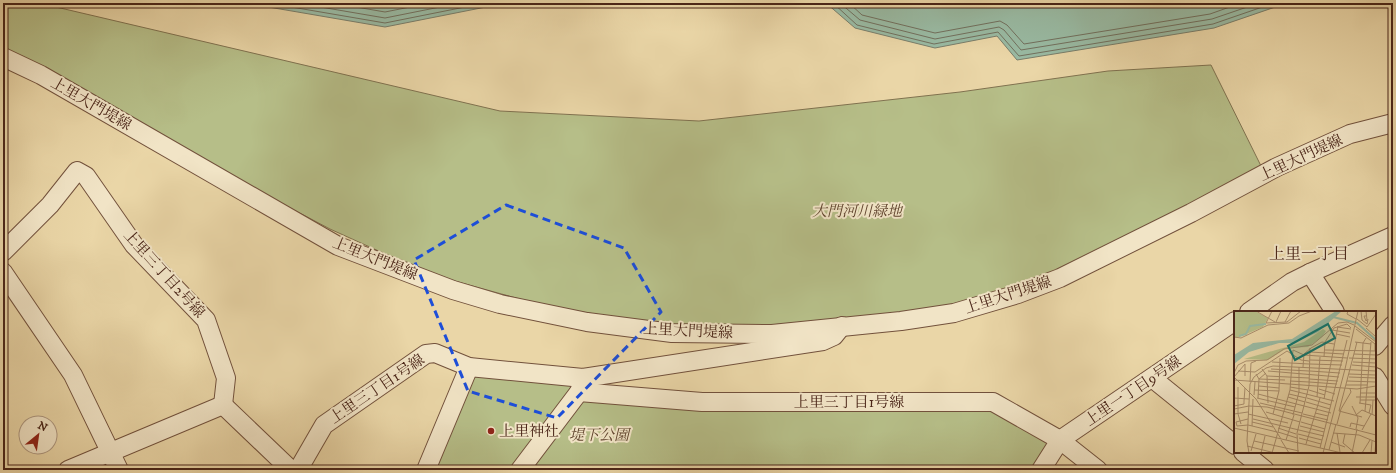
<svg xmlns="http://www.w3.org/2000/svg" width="1396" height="473" viewBox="0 0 1396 473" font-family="'IM FELL DW Pica','Noto Serif JP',serif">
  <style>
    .green { fill: #b6be88; stroke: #807250 }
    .water { fill: #99baa3; stroke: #797e6b }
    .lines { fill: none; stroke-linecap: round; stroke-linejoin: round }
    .shore { stroke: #72705e; stroke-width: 1 }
    .minor-casing { stroke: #72513c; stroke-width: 20 }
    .minor { stroke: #f1e4c6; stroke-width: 18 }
    .marked { fill: none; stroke: #1d4ed8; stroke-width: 3; stroke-dasharray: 8 5; stroke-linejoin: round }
    .poi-dot { fill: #8f2418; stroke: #f1e4c6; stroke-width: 1.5 }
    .labels { text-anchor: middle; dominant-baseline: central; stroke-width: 4; stroke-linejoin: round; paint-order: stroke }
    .street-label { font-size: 15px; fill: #4a2518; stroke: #f1e4c6 }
    .park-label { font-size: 15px; font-style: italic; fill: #60442e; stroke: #f1e4c6 }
    .poi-label { font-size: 15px; fill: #4a2518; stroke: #f1e4c6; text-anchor: start }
    .neighbourhood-label { font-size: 16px; fill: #4a2518; stroke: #f1e4c6 }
    .inset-river { fill: none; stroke: #99baa3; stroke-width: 2 }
    .inset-road { fill: none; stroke: #aa8f6e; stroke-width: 1 }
    .view { fill: #0f766e; fill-opacity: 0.15; stroke: #0f766e; stroke-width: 2 }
    .inset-edge { fill: none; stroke: #4a2518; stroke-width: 2 }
  </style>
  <rect width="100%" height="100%" fill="#ead6a7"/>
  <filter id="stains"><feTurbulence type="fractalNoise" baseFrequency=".005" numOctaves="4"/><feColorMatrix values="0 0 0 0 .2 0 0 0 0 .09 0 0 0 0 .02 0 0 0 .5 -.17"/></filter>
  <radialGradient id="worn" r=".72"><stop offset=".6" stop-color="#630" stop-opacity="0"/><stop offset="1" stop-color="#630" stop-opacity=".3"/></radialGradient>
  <g class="green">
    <path d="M3,3H39L500,111L699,121L960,92L1108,71L1211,65L1263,170L1063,268L1016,286L954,305L911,312L770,325L718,326L664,324L632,320L545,306L451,280L403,262L330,229L233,178L3,50Z"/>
    <path d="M480,374L573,383V389L514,470H429L469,378Z"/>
    <path d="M581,401L991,408L1049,444L1033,470H530Z"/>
  </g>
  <g class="water">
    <path d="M245,3H506L385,27Z"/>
    <path d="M826,3H1287L1214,28L1017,60L997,36L935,48L855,28Z"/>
  </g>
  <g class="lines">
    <g class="shore">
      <path d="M268,3L385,23L485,3"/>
      <path d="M297,3L385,18L460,3"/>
      <path d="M333,3L385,12L430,3"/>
      <path d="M833,3L857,25L934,44L998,32L1019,56L1213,24L1274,3"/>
      <path d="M840,3L860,20L935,39L999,27L1004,30L1021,50L1212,19L1259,3"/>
      <path d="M849,3L862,15L935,33L1000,21L1007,25L1024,44L1210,14L1241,3"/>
    </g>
    <defs>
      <g id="minor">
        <path d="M3,57L41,75L338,246L453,290L500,304L587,322L672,333L772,334L901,321L954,313L1018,294L1060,278L1191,213L1277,167L1350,134L1393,123"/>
        <path d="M3,252L50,205L77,171L86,176L134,245L206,320L226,378L223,405"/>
        <path d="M3,272L73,375L119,470"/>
        <path d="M1310,273L1335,312"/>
        <path d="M1249,312L1292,282L1310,273L1393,236"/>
        <path d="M1375,346L1393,325"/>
        <path d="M1375,377L1393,406"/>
        <path d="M1152,378L1235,445"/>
        <path d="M579,392L702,402H993L1060,440L1098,470"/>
        <path d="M223,405L291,470"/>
        <path d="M1243,452L1265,470"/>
        <path d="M68,470L223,405"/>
        <path d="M298,470L324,425L426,354L435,353L469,367L583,378L823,341L834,336L842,326"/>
        <path d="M426,470L469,367"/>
        <path d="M520,470L579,392L583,381"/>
        <path d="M1041,470L1060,440L1235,321"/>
      </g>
    </defs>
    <use href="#minor" class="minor-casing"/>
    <use href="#minor" class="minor"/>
  </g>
  <path class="marked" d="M506,205L624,248L661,312L557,418L468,391L414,260Z"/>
  <circle class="poi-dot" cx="491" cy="431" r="4"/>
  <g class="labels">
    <g class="street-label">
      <text transform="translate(91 104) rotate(30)">上里大門堤線</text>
      <text transform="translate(1301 158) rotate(-25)">上里大門堤線</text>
      <text transform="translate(375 259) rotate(22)">上里大門堤線</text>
      <text transform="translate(164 274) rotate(48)">上里三丁目2号線</text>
      <text transform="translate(1008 295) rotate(-18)">上里大門堤線</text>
      <text transform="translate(688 331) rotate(3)">上里大門堤線</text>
      <text transform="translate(377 389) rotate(-34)">上里三丁目1号線</text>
      <text transform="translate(1133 391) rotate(-34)">上里一丁目9号線</text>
      <text x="849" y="402">上里三丁目1号線</text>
    </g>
    <g class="park-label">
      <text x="857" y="211">大門河川緑地</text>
      <text x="599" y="435">堤下公園</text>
    </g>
    <g class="poi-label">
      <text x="499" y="431">上里神社</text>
    </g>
    <g class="neighbourhood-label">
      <text x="1309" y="254">上里一丁目</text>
    </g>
  </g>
  <g transform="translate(1234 311)">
    <rect width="142" height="142" fill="#ead6a7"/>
    <path d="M3,0H21L34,7L29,16L3,27L0,26V1ZM89,18L92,20L88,26L74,36L53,37L34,49L10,48L70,31Z" fill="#b6be88"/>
    <path d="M102,0H108L84,21L60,32H45L15,41L0,53V44L19,32L58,28Z" fill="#99baa3"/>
    <path class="inset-river" d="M99,6L123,12L142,29M5,25L12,23L16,15L32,13"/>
    <path class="inset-road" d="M22,0L41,11M114,0L113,3L122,8M127,0L128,9L133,13L134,8M132,0L133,9L132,10L130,5H132M123,8L133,16L142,3M42,11L47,0M51,11L57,0M32,12L53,11L67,0M32,12L38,0M121,15L142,31M103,16L117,18M132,17L142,26M122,18L141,33V40M98,19L116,22M102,23L116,26M0,26L7,27L34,14L55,12L65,5L78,0M121,31L137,33M123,31L105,100L128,106M77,37L88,31L100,33M91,39L142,40M53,40L67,49L75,50M76,41L110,43M120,43L142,44M90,46L91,31L100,17L113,13L117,17M115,47L142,48M76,49L109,50M38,51L75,53M119,51L142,52M76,53L108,54M118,54L142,56M69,56L70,43L77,37M28,58L33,65L34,92M37,58L75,60M4,60L21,61L53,40M34,60L105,66M76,60L106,62M0,62L4,54L12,50L33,49L50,38L78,34L104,12L113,11L120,14M22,63L25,68L51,69M115,63L142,64M11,65V53L0,66L22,88L47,128M33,65L75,67M115,66L142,67M75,68L104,70M0,69L123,78L142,75M56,70L75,71M113,70L142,71M16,71L17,52L22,50M75,71L103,73M112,74H133M25,75L45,77M4,76V103L7,113M56,76L74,79M85,78L101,83M20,79L45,80M56,79L100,90M75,79L91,84M126,82H142M24,83L97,102M55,83L72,87M20,84L21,71M54,86L71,91M83,86L86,46M122,86H142M0,87L15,88M23,87L61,96M24,87L25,68L32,62M73,87L97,94M90,88L104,15M126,89H142M10,90L11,77M72,91L96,98M26,92L68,102M125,92L137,94L135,102M126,92L129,32L132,27M0,95L10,93V90M118,95L124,107L122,118M0,98L15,95L33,96L142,124M131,100L137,31M32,101L66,111M81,102L94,105M0,103L14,101M14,103L54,112M39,103L45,80L46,47M69,103L94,109M59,104L65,81V56M122,104L128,99L142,105M138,104L139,89M19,108L90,125M18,111L39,116M67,111L91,118M103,113L107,98L117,81L116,78M3,115L14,114L43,121M3,115L2,111L14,108M18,115L19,88M66,115L90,121M116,116L117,112L130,115M0,117L108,142M44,117L62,123M128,119L137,103M44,121L63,127M99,122L125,124L142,131M103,122L106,141M64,123L88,129M111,123L109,132L121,142M65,127L87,133M47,129L55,142M52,129L60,104M20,130L65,140M97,131L111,136M72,133L86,87M13,135L41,142M86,137L113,29M95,139L102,113M17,140L22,123M15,142L13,130L16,73L20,66L32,57L39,55L142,60M27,142L31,125M38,142L56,79L59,39L70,44L113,47M64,142L63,122L75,75L76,37M89,142L111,58L124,0M118,142L123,118M128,142L136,129M137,142L138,130M141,142L142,128"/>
    <path class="view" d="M94,13L101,27L61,49L54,35Z"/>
    <rect width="142" height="142" class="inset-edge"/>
  </g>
  <rect width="1396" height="473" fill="none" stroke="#ead6a7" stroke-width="16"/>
  <rect x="4" y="4" width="1388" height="465" fill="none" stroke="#4a2518" stroke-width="2"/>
  <rect x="8" y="8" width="1380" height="457" fill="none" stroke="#4a2518"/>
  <g transform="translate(38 435) rotate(29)"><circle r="19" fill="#f1e4c6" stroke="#ae9880"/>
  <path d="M0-3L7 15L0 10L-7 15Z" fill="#8f2418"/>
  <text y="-6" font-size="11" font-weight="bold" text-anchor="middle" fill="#4a2518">N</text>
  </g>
  <rect width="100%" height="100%" filter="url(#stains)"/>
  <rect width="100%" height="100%" fill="url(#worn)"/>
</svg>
